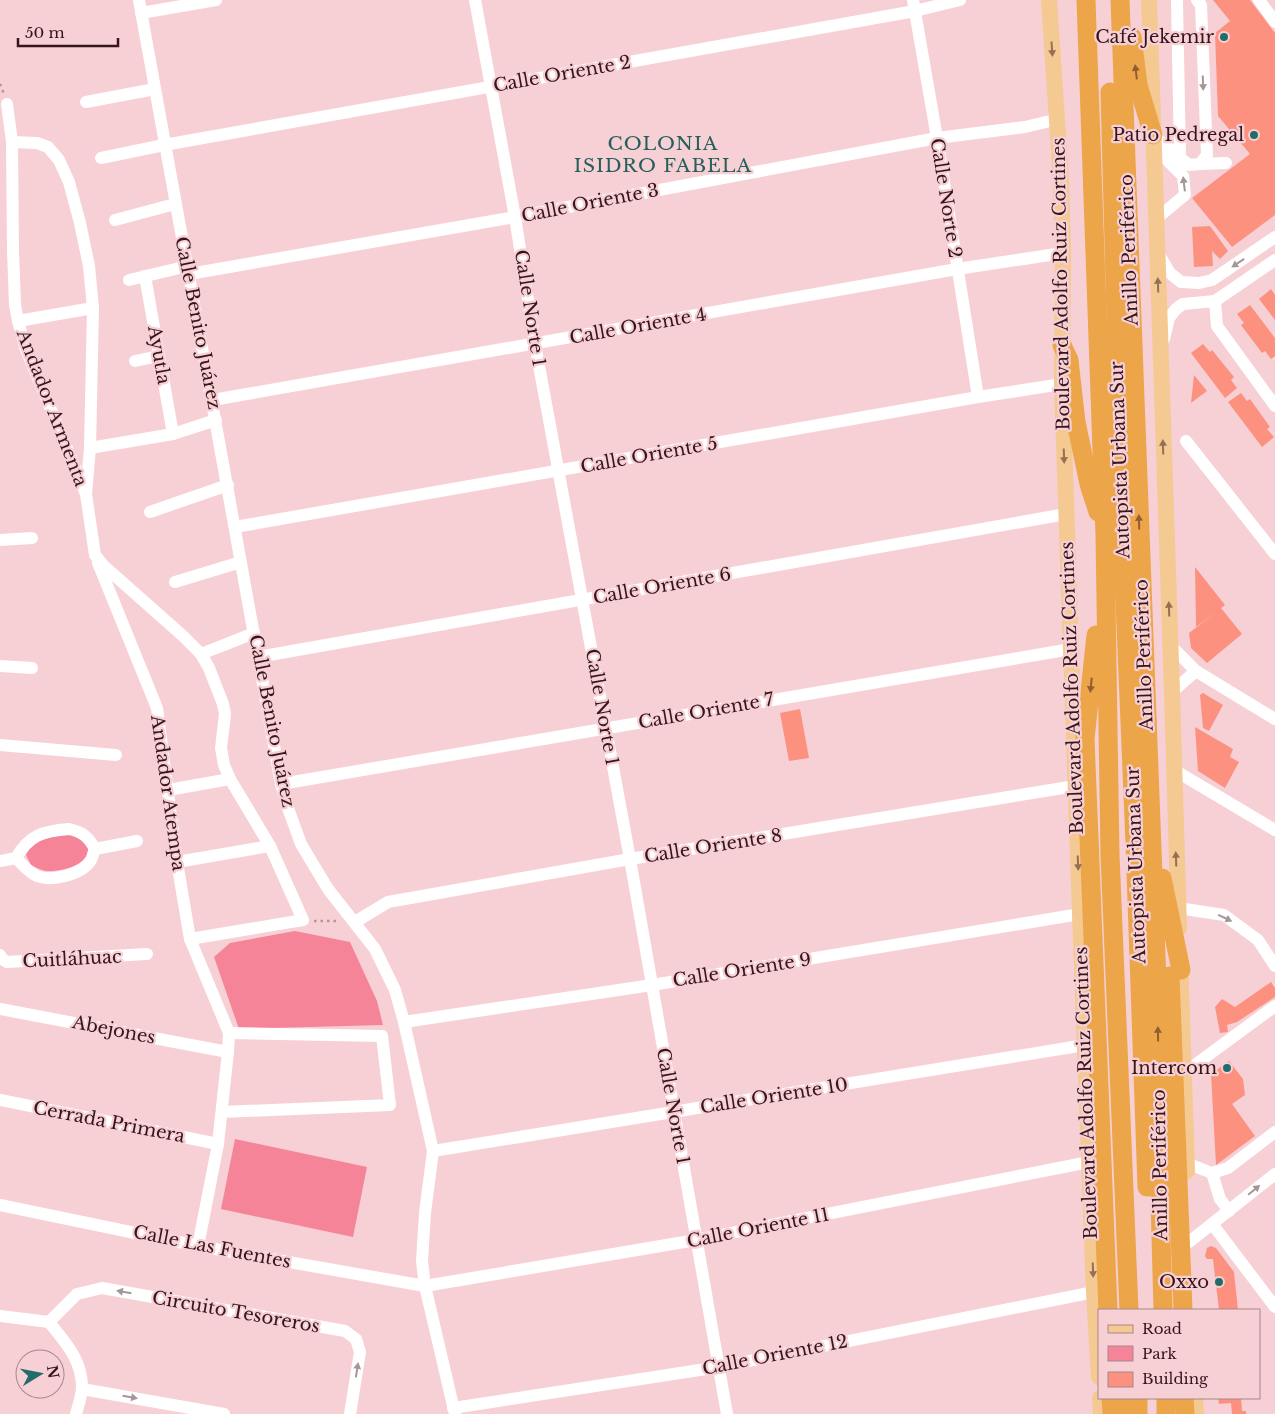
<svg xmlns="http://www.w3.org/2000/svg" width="1275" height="1414" viewBox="0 0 1275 1414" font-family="'Libre Baskerville',serif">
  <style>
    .green { fill: #f58498 }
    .building { fill: #fd9180 }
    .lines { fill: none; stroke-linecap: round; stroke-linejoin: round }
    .path { stroke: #b89399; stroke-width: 2.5; stroke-dasharray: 2.5 4; stroke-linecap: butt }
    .minor { stroke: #fff; stroke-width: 12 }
    .major { stroke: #f4c992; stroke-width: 16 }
    .highway { stroke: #eda549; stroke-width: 19 }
    .oneway { fill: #956f56 }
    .oneway2 { fill: #925d32 }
    .oneway3 { fill: #a59698 }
    .poi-dot { fill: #226d69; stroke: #f6d0d5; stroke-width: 2 }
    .labels { text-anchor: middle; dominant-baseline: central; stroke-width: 4.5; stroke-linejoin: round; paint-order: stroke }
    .poi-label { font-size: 18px; fill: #36151b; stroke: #f6d0d5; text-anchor: end }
    .street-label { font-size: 18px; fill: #36151b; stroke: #f6d0d5 }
    .neighbourhood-label { font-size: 19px; letter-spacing: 1px; fill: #255f5b; stroke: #f6d0d5 }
  </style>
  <rect width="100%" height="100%" fill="#f6d0d5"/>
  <g class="green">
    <path d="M73,834L88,845C88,848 89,851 88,853C83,867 58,872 46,871C41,870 36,867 31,865L26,855C37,832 51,836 73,834Z"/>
    <path d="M295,931L350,942L377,1001L383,1025L239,1029L214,957L230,943Z"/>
    <path d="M235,1139L367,1167L353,1237L221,1209Z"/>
  </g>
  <g class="building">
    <path d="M1213,0H1250L1275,33V215L1232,247L1192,198L1250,154L1218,116L1215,33L1230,21Z"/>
    <path d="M1210,226L1228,251L1220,259L1212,251L1213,266L1194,267L1192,227Z"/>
    <path d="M1271,289L1275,295V320L1259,299Z"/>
    <path d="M1250,305L1275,338V356L1271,359L1265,351L1262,353L1241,325L1244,323L1237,314Z"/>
    <path d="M1203,344L1210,352L1212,350L1234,377L1231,380L1237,388L1225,398L1191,353Z"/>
    <path d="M1194,375L1207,391L1191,403Z"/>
    <path d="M1241,393L1247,401L1250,399L1270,427L1267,429L1274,437L1262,447L1228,402Z"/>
    <path d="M1195,567L1225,605L1221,608L1242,634L1207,663L1191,648L1189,633L1218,611L1196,627Z"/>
    <path d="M1203,693L1223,705L1209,731L1203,728L1200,695Z"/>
    <path d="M800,709L809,758L789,761L780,713Z"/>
    <path d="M1195,727L1233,749L1230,757L1239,762L1225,788L1198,771Z"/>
    <path d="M1271,982L1275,988V997L1237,1022L1227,1025L1228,1032L1220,1033L1215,1007L1222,999L1235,1007Z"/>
    <path d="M1229,1061L1243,1079L1245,1095L1232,1104L1255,1136L1216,1165L1211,1074Z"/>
    <path d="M1211,1246L1216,1248L1234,1272L1238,1310H1219L1213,1259H1207L1205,1256L1207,1248Z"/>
    <path d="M1218,1398H1241L1242,1411H1246V1414H1232L1231,1403L1219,1404Z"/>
  </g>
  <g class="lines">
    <g class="path">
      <path d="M0,84L4,94"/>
      <path d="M314,921H336"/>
    </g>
    <g class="minor">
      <path d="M139,0L281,784L289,811L301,844L328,889L375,949L395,990L404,1022L433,1151L425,1213L422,1261L425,1286L455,1414"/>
      <path d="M475,0L515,217L535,344L630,859L727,1414"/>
      <path d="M913,0L937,138L978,397"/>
      <path d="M1177,0L1180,157"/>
      <path d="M1259,0L1275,22"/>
      <path d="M141,13L216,0"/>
      <path d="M86,102L155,89"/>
      <path d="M7,104L12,142L13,251L15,305L18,321L25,347L85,492"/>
      <path d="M1153,135L1189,165L1200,164L1207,155L1201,5L1197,0"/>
      <path d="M12,142L37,143L48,147L59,160L69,182L80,223L89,266L93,308L90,448L86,494L95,555L104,566L183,636L201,654L209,668L223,704L225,714L221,748L224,765L230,779L270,846L303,920L190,939"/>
      <path d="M1153,146L1183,176L1185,195L1156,219"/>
      <path d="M101,158L164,145L915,11L960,0"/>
      <path d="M1200,164L1226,163"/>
      <path d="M115,220L175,204"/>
      <path d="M1158,253L1170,273L1181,282L1199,283L1212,280L1275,237"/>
      <path d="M189,274L515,217L937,138L1025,127L1050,121"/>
      <path d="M145,276L173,434"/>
      <path d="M129,280L188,266"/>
      <path d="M1215,301L1217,326L1275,406"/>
      <path d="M18,321L93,308"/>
      <path d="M1164,339L1169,318L1176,309L1183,304L1215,301L1275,260"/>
      <path d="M135,361L159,356"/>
      <path d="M213,400L957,269L1063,253"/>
      <path d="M1186,441L1275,554"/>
      <path d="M90,448L173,434L216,420"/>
      <path d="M150,512L228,485"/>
      <path d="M235,527L978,397L1062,384"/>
      <path d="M0,540L32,538"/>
      <path d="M98,563L157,708L177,862L190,939L229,1033L228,1052L218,1144L198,1246"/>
      <path d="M175,582L241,562"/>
      <path d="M1170,645L1196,671L1275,719"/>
      <path d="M201,654L254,633"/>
      <path d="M258,657L1066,514"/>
      <path d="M0,666L32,668"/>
      <path d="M1172,692L1196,671"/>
      <path d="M0,745L116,755"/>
      <path d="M1174,770L1275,830"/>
      <path d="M281,784L1071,649"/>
      <path d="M168,790L230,779"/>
      <path d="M69,829C82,832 88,836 95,849C93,852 93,857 91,860C83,874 52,882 37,876C28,872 23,865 16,858C29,835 43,831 69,829Z"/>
      <path d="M95,849L137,841"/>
      <path d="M0,861L16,858"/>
      <path d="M177,862L270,846"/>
      <path d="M1178,908L1224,915L1258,940L1275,966"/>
      <path d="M355,922L388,902L630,859L1075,786"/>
      <path d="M0,955L2,959L7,962L147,954"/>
      <path d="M0,1009L228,1052"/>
      <path d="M404,1022L652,985L1080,914"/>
      <path d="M1184,1073L1275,1006"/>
      <path d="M0,1100L218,1144"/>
      <path d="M222,1112L390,1105L382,1036L229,1033"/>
      <path d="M433,1151L1085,1045"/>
      <path d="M1186,1163L1212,1173L1228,1168L1275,1132"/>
      <path d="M1212,1173L1220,1199L1229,1211"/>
      <path d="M0,1205L198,1246L425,1286L696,1240L1089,1162"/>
      <path d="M1213,1225L1275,1307"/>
      <path d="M1189,1242L1275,1174"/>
      <path d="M0,1316L49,1322C65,1342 82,1360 82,1387C82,1396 78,1406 76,1414"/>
      <path d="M49,1322L77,1294L102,1288L345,1331L356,1339L360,1352L350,1414"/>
      <path d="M82,1389L224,1414"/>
      <path d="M453,1408L719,1367L1094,1292"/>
    </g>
    <g class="major">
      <path d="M1049,0L1061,181L1063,253L1062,384L1080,914L1094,1292L1099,1377"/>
      <path d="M1149,0L1172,692L1179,928"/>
      <path d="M1180,958L1187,1171"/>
      <path d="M1100,1398L1101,1414"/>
      <path d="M1195,1398L1196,1414"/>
    </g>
    <g class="highway">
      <path d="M1086,0L1105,535L1110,855L1129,1310"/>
      <path d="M1120,0L1157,982L1160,1200L1163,1310"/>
      <path d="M1132,37L1138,85L1153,135"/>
      <path d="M1110,92L1121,505L1135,843L1147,1187"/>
      <path d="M1062,345L1069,360L1076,422L1089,484L1098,512"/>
      <path d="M1096,635L1085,739L1108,1310"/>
      <path d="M1162,878L1181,970"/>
      <path d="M1170,976L1183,1310"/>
      <path d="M1111,1398L1112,1414"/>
      <path d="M1138,1398V1414"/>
      <path d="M1166,1398V1414"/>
      <path d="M1184,1398L1185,1414"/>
      <path d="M1125,1414L1126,1398"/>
    </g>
  </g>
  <defs><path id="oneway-solid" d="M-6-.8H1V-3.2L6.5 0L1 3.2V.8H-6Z" transform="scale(1.25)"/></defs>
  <g class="oneway">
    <use href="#oneway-solid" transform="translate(1052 49) rotate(86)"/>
    <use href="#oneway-solid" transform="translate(1158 285) rotate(-92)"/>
    <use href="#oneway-solid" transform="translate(1163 447) rotate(-92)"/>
    <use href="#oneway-solid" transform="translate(1064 456) rotate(88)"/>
    <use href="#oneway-solid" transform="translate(1169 609) rotate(-92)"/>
    <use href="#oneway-solid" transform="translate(1176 859) rotate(-92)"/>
    <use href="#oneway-solid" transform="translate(1078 863) rotate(88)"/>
    <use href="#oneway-solid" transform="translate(1093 1270) rotate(88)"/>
  </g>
  <g class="oneway2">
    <use href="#oneway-solid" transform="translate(1136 72) rotate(-97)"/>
    <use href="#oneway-solid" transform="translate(1139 522) rotate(-92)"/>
    <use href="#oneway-solid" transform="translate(1091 685) rotate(96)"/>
    <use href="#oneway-solid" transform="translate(1158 1034) rotate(-91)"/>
  </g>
  <g class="oneway3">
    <use href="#oneway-solid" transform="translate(1203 83) rotate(88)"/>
    <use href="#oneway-solid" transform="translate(1184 184) rotate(-97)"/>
    <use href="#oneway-solid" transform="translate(1238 263) rotate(146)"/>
    <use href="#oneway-solid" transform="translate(1225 918) rotate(25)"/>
    <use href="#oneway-solid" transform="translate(1254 1190) rotate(-39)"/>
    <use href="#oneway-solid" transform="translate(124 1292) rotate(-170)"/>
    <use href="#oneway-solid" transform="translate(357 1370) rotate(-81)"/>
    <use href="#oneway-solid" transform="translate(130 1397) rotate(10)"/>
  </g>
  <g class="poi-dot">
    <circle cx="1224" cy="37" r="5"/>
    <circle cx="1254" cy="135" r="5"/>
    <circle cx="1227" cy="1068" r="5"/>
    <circle cx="1219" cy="1282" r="5"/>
  </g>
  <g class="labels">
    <g class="poi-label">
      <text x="1214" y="37">Café Jekemir</text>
      <text x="1244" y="135">Patio Pedregal</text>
      <text x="1217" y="1068">Intercom</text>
      <text x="1209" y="1282">Oxxo</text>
    </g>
    <g class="street-label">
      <text transform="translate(562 74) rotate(-10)">Calle Oriente 2</text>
      <text transform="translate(946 198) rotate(81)">Calle Norte 2</text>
      <text transform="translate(590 203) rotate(-11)">Calle Oriente 3</text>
      <text transform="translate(1129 250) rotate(-92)">Anillo Periférico</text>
      <text transform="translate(1061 284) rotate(-91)">Boulevard Adolfo Ruiz Cortines</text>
      <text transform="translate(530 308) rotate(81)">Calle Norte 1</text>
      <text transform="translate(198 323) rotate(79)">Calle Benito Juárez</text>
      <text transform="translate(638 326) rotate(-10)">Calle Oriente 4</text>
      <text transform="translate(159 355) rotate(80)">Ayutla</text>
      <text transform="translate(52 408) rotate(69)">Andador Armenta</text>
      <text transform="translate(649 455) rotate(-10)">Calle Oriente 5</text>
      <text transform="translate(1120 460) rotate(-92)">Autopista Urbana Sur</text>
      <text transform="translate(662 586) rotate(-10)">Calle Oriente 6</text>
      <text transform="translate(1144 655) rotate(-92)">Anillo Periférico</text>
      <text transform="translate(1072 688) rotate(-92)">Boulevard Adolfo Ruiz Cortines</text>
      <text transform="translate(602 707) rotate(80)">Calle Norte 1</text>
      <text transform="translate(706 711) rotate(-10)">Calle Oriente 7</text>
      <text transform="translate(272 721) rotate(79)">Calle Benito Juárez</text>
      <text transform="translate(168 793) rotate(82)">Andador Atempa</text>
      <text transform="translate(713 846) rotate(-9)">Calle Oriente 8</text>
      <text transform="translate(1136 865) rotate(-92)">Autopista Urbana Sur</text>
      <text transform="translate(72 959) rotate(-3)">Cuitláhuac</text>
      <text transform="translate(742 970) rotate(-9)">Calle Oriente 9</text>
      <text transform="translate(114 1030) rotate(11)">Abejones</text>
      <text transform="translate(1086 1093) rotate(-92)">Boulevard Adolfo Ruiz Cortines</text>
      <text transform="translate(774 1096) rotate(-9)">Calle Oriente 10</text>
      <text transform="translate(673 1106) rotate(80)">Calle Norte 1</text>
      <text transform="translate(109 1122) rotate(11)">Cerrada Primera</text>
      <text transform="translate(1160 1165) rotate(-91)">Anillo Periférico</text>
      <text transform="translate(758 1228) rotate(-11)">Calle Oriente 11</text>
      <text transform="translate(212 1247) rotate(11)">Calle Las Fuentes</text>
      <text transform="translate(236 1312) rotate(10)">Circuito Tesoreros</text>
      <text transform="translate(775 1355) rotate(-11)">Calle Oriente 12</text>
    </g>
    <g class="neighbourhood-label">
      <text x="663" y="143">COLONIA<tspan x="663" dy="22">ISIDRO FABELA</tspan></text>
    </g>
  </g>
  <rect x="1098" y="1309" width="162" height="90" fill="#f6d0d5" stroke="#a9858b"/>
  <rect x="1108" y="1325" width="25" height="8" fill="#f4c992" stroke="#a9858b"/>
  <text x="1142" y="1334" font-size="15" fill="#36151b">Road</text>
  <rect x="1108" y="1346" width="25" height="15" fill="#f58498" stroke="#a9858b"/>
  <text x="1142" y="1359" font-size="15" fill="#36151b">Park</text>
  <rect x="1108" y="1372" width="25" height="15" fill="#fd9180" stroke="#a9858b"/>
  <text x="1142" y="1384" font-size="15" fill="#36151b">Building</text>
  <g transform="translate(40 1374) rotate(80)"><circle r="24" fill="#f6d0d5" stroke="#a9858b"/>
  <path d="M0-4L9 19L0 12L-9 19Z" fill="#226d69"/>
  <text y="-8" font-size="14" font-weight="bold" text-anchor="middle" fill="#36151b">N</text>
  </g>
  <path d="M18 38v8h100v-8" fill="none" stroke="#36151b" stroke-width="2.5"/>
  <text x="25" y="38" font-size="15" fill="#36151b" stroke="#f6d0d5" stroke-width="4" paint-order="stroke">50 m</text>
</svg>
